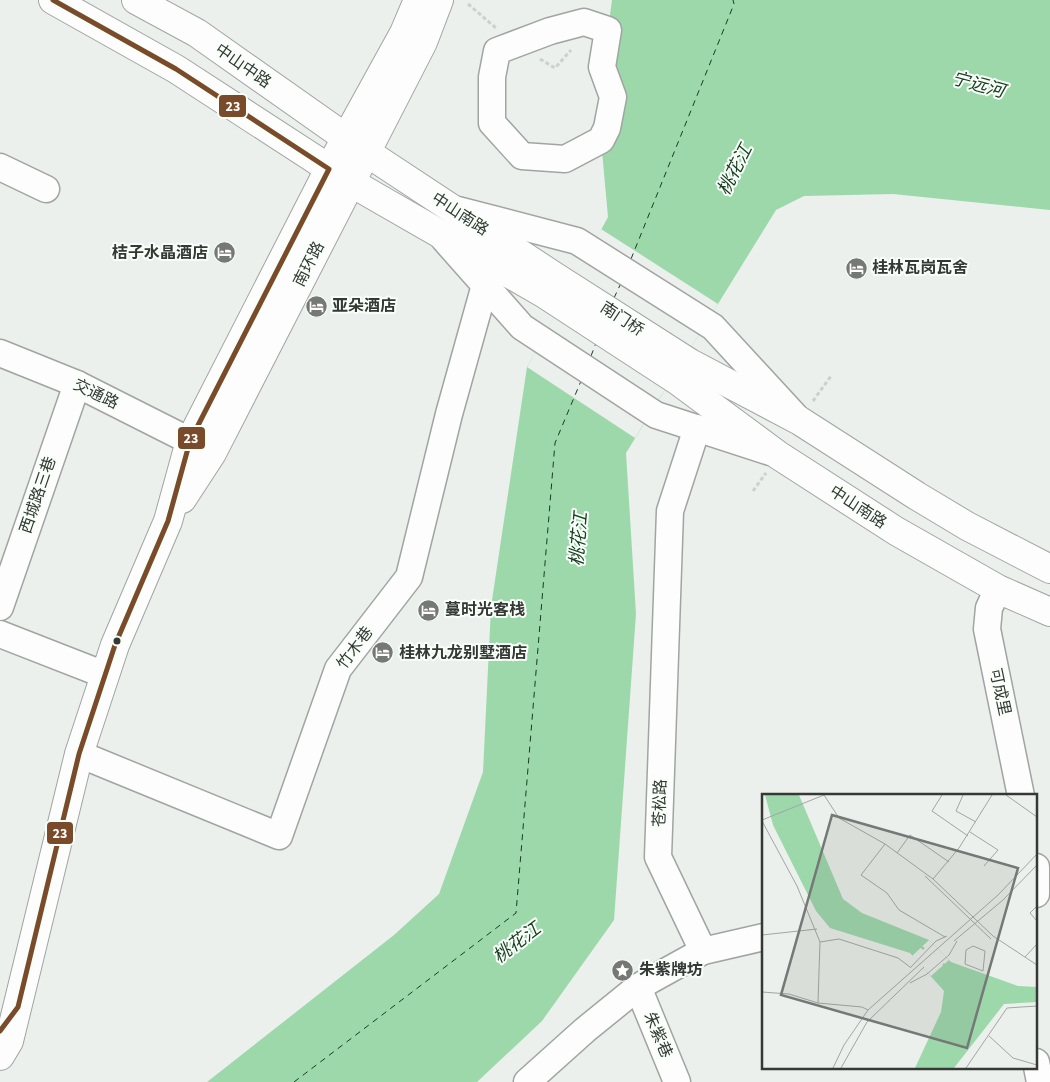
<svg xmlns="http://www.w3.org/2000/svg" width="1050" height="1082" viewBox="0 0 1050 1082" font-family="'Source Sans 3','Noto Sans SC',sans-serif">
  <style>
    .water { fill: #9cd8aa }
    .pier { fill: #ebf0ec }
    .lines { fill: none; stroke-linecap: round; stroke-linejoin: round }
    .ferry { stroke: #193c22; stroke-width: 1; stroke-dasharray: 6 5; stroke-linecap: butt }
    .minor-casing { stroke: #a1a5a2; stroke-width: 29 }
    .major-casing { stroke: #a1a5a2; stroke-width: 30 }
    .highway-casing { stroke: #a1a5a2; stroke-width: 30 }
    .path { stroke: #ced0cf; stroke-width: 3; stroke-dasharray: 4 2.5; stroke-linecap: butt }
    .minor { stroke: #fcfdfc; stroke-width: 26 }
    .major { stroke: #fcfdfc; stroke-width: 28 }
    .highway { stroke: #fcfdfc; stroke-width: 28 }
    .bus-1-casing { stroke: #f7fff8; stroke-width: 9 }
    .bus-1 { stroke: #7a4b2a; stroke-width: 5 }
    .bus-dot { fill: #353835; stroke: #f7fff8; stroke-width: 2 }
    .labels { text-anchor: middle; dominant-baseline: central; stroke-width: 4; stroke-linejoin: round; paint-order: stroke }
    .street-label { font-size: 16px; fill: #353835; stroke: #f7fff8 }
    .poi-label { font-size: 16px; font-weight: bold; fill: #353835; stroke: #f7fff8; text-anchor: start }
    .water-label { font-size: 18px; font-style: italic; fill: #193c22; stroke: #f7fff8 }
    .inset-river { fill: none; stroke: #9cd8aa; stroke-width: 2.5 }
    .inset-road { fill: none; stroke: #a2a6a3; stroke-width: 1 }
    .view { fill: #757875; fill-opacity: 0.15; stroke: #757875; stroke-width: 2.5 }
    .inset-edge { fill: none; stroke: #353835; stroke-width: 2.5 }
    .line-badge { stroke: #f7fff8; stroke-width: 2 }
    .badge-label { font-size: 14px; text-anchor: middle; font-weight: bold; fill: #fff }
  </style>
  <rect width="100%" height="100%" fill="#ebf0ec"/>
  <path class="water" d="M612,0H1050V210L893,194L804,196L776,210L626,453L636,614L614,920L542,1021L477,1082H207L394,935L439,894L483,772L491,607L527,367L608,217L601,140L608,30Z"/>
  <path class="pier" d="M601,229L718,304L635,438L527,367Z"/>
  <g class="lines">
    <g class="ferry">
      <path d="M631,259L734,4L733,0"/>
      <path d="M614,298L621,283"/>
      <path d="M591,356L596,343"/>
      <path d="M294,1082L516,913L555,443L581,381"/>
    </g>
    <defs>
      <g id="minor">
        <path d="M584,22L608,30L602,67L613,97L607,128L601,140L565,159L522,156L492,123V77L497,51L550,31Z"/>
        <path d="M0,167L46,189"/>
        <path d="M458,210L577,241L713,327L796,417"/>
        <path d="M444,239L522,327L656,415L770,452"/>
        <path d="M0,353L77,384L190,441"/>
        <path d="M998,589L989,608L987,629L1021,796"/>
        <path d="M0,607L77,384"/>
        <path d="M0,634L105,675"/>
        <path d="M79,754L279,836L338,669L409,577L449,414L485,285"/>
        <path d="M1036,867V894"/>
        <path d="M703,951L764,937"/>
        <path d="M638,987L677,1082"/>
        <path d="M1036,1062L1040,1082"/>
        <path d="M527,1082L585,1030L638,987L703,951L658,857L670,511L697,428"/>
      </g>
      <g id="major">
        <path d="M182,499L212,453L423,42L439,0"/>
        <path d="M0,1056L9,1041L79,754L115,645L168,521L190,441L329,169L404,33L418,0"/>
      </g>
      <g id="highway">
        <path d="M53,0L176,69L350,182L543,293L678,381L778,455L896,531L998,589L1050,612"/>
        <path d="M136,0L197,33L366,152L554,276L690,363L800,421L917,496L967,526L1050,569"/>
      </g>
    </defs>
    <use href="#minor" class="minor-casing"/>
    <use href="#major" class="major-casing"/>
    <use href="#highway" class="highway-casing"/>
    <g class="path">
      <path d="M468,4L496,28"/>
      <path d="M540,59L555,68L571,50"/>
      <path d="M813,401L831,376"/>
      <path d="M753,491L766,473"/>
    </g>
    <use href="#minor" class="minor"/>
    <use href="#major" class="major"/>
    <use href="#highway" class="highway"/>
    <defs>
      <path id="bus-1" d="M0,1031L18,1007L79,754L115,645L168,521L190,441L329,169L176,69L53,0"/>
    </defs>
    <use href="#bus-1" class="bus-1-casing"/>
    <use href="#bus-1" class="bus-1"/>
  </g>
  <defs>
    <symbol id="hotel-disc" viewBox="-11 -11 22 22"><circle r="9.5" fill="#757875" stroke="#f7fff8"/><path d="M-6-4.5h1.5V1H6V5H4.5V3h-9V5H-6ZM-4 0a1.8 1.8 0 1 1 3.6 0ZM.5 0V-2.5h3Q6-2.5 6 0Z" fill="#fff"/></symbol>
    <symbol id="sight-disc" viewBox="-11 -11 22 22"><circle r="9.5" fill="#757875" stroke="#f7fff8"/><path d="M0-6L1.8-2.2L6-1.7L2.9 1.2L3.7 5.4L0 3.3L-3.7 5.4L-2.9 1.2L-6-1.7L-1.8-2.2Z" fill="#fff"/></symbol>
  </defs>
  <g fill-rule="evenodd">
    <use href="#hotel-disc" x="212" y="240" width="25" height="25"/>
    <use href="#hotel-disc" x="844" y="256" width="25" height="25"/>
    <use href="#hotel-disc" x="304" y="294" width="25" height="25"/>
    <use href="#hotel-disc" x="416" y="598" width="25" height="25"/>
    <use href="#hotel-disc" x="370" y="640" width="25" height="25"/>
    <use href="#sight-disc" x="610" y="958" width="25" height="25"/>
  </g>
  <circle class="bus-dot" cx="117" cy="641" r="4.5"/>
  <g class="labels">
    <g class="street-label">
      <text transform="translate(243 66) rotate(35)">中山中路</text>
      <text transform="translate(460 214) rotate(33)">中山南路</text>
      <text transform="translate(309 264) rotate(-63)">南环路</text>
      <text transform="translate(622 319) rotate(33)">南门桥</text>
      <text transform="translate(96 394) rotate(26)">交通路</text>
      <text transform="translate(38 495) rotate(-71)">西城路三巷</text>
      <text transform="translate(858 507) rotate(33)">中山南路</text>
      <text transform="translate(355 648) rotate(-53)">竹木巷</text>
      <text transform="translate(1000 692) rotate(78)">可成里</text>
      <text transform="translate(660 803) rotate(-88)">苍松路</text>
      <text transform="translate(658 1035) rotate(67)">朱紫巷</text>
    </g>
    <g class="poi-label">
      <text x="208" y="253" text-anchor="end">桔子水晶酒店</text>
      <text x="872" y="268">桂林瓦岗瓦舍</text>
      <text x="332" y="306">亚朵酒店</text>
      <text x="445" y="610">蔓时光客栈</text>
      <text x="399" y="653">桂林九龙别墅酒店</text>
      <text x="639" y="970">朱紫牌坊</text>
    </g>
    <g class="water-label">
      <text transform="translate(978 85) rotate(15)">宁远河</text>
      <text transform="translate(735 170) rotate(-63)">桃花江</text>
      <text transform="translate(579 539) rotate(-85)">桃花江</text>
      <text transform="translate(517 943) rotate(-37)">桃花江</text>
    </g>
  </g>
  <g transform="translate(762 794)">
    <rect width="275" height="275" fill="#ebf0ec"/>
    <path d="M3,1H37L81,105L100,119L167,146L189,168L256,192L275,193V208L242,210L192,274H153L179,218L182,197L148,159L68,134L54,117L11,31Z" fill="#9cd8aa"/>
    <path d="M167,146L187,166L169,182L150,162Z" fill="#ebf0ec"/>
    <path class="inset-river" d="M34,16L74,118L153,148L162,155M181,170L219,200H275"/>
    <path class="inset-road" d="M62,1L77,24L123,50L171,85L231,142L275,171M180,1L170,17L206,42M201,1L194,17L214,28M244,1L275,23M0,26L62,1M0,27L35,92L58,148L77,145L136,164L148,173M208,38L236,56L222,72M123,50L99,81L125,99L137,116L183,143M135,59L148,41L187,68M163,82L229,145M171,85L197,54L230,1M275,112L268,119L275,127M0,141L55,135M192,147L241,106L275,71M211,152L223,157L221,177L203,170L204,156ZM263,163L275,150M148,174L174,147L185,142M148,189L165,180L187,161L195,147M0,198L27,200L56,209L100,213L106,216M56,209L58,148M227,242L251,264L275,271M71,274L82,251L106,216L236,101L275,60M79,274L105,228L162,173M204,274L245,214L275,212"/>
    <path class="view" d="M70,21L256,74L205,254L19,201Z"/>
    <rect width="275" height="275" class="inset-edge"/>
  </g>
  <g class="line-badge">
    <rect x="218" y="94" width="29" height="24" rx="5" fill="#7a4b2a"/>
    <rect x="177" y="426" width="29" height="24" rx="5" fill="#7a4b2a"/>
    <rect x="46" y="821" width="28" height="24" rx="5" fill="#7a4b2a"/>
  </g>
  <g class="badge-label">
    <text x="233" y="111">23</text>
    <text x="191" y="443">23</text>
    <text x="60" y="838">23</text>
  </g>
</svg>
